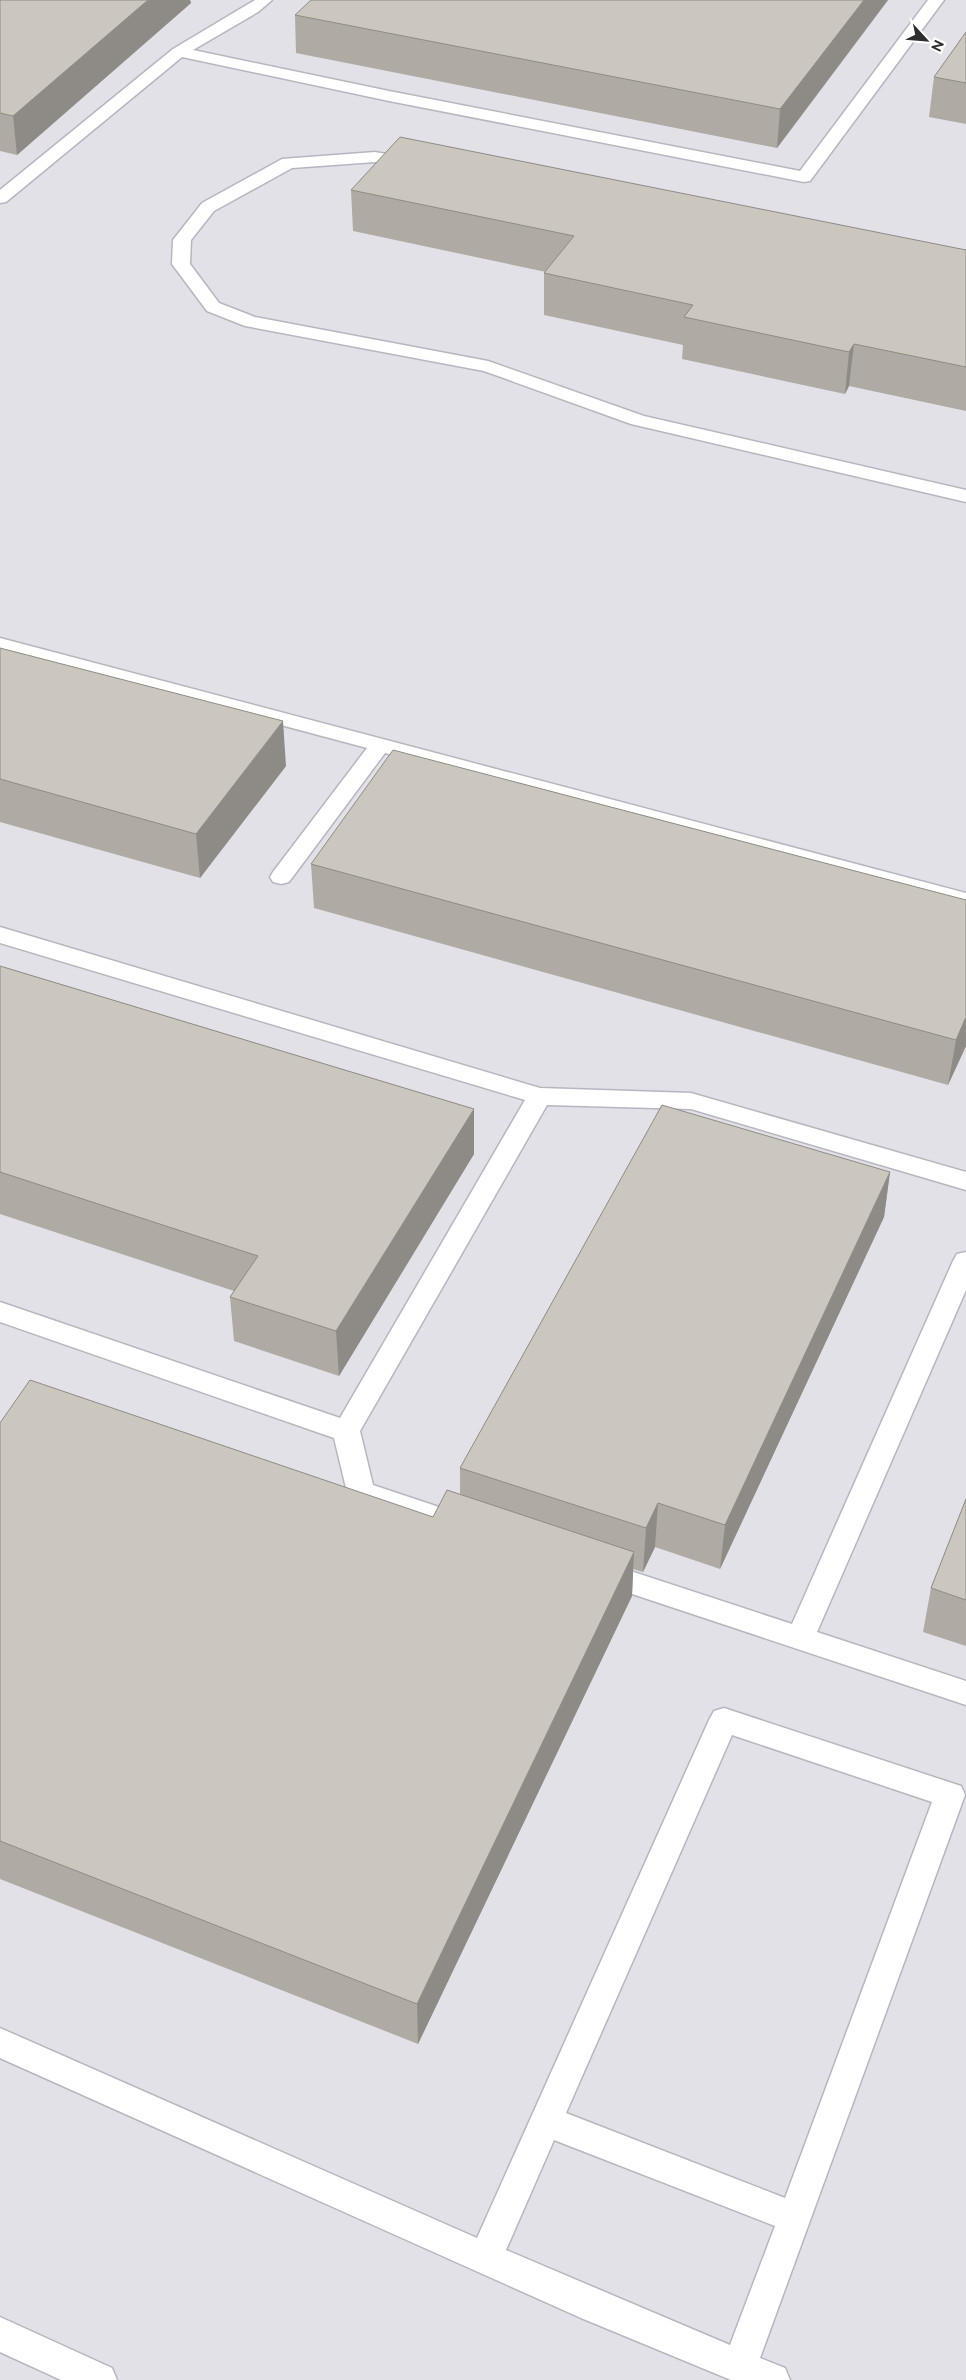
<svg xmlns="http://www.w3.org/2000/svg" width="966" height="2380" viewBox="0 0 966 2380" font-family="Raleway,sans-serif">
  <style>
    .industrial { fill: #e3e1e8 }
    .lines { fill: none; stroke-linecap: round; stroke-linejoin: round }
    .lane-casing { stroke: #b4b7c1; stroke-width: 3 }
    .lane { fill: #fff; fill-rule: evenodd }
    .wall { fill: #afaba4 }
    .shaded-wall { fill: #8e8b86 }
    .building { fill: #cbc7bf; stroke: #8e8b86 }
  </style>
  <rect width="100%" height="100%" fill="#efe9e1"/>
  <rect class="industrial" x="0" y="0" width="966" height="2380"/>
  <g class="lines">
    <defs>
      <g id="lane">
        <path d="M255,0H272L258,12L193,50L389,91L800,171L928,0H944L810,181L804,182L389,101L182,57L6,202L0,203V190L173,49Z"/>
        <path d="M375,152L419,160L421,164L419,168L413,169L375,162L292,168L214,211L191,240L190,264L219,303L255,317L488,361L644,416L966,490V502L631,424L484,371L245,326L207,311L172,264L173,240L202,203L282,159Z"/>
        <path d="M0,638L966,893V907L385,753L289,882L281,884L273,882L270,877L273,872L367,748L0,650Z"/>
        <path d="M0,927L540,1088L691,1093L966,1172V1190L691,1109L547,1105L360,1431L373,1485L475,1519L479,1527L475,1535L465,1538L351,1500L347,1492L334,1438L0,1322V1302L340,1418L525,1100L0,943Z"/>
        <path d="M966,1252V1290L817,1632L966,1681V1705L590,1580L586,1572L590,1564L600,1561L792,1624L953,1261L957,1254Z"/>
        <path d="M724,1708L961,1786L965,1795L760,2358L785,2368L790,2380H731L581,2318L0,2058V2028L477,2238L709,1720L714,1711ZM732,1735L932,1802L785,2198L566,2113ZM554,2140L775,2226L730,2345L506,2250Z"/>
        <path d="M0,2317L112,2368L117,2380H61L0,2352Z"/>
      </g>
    </defs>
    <use href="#lane" class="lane-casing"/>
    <use href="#lane" class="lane"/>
  </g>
  <g class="wall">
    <path d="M0,0H190L191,3L17,155L0,151Z"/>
    <path d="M888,0L777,148L296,53L295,15Z"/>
    <path d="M966,32V124L929,117L934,77Z"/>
    <path d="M351,190L966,250V411L849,386L845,394L682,359L683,345L544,315V273L546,272L353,231Z"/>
    <path d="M0,648L286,766L200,878L0,822Z"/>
    <path d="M311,864L966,900V1046L948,1085L314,908Z"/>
    <path d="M0,966L474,1109V1154L339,1376L234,1341L230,1297L234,1291L0,1214Z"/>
    <path d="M890,1172L884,1217L720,1569L655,1547L643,1572L633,1569L632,1596L418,2044L0,1879V1423L433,1517L460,1495V1468Z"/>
    <path d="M966,1499V1646L923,1632L931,1588Z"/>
  </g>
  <g class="shaded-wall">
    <path d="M148,0H190L191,3L17,155L13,116Z"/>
    <path d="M864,0H888L777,148L780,109Z"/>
    <path d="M854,344L849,386L845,394L849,352Z"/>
    <path d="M283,721L286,766L200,878L196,834Z"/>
    <path d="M966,1017V1046L948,1085L956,1040Z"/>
    <path d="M474,1109V1154L339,1376L336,1331Z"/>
    <path d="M890,1172L884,1217L720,1569L725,1525Z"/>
    <path d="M658,1503L655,1547L643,1572L646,1528Z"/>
    <path d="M634,1552L632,1596L418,2044L417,2004Z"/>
  </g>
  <g class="building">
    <path d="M0,0H148L13,116L0,113Z"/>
    <path d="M311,0H864L780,109L295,15Z"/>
    <path d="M966,32V83L934,77Z"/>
    <path d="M400,137L966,250V367L854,344L849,352L684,317L693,305L544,273L574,236L351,190Z"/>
    <path d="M0,648L283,721L196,834L0,779Z"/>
    <path d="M393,750L966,900V1017L956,1040L311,864Z"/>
    <path d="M0,966L474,1109L336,1331L230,1297L258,1256L0,1172Z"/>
    <path d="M662,1105L890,1172L725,1525L658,1503L646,1528L460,1468Z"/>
    <path d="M30,1380L433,1517L447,1490L634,1552L417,2004L0,1841V1423Z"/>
    <path d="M966,1499V1600L931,1588Z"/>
  </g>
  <g transform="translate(926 40) rotate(116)" stroke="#ffffff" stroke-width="4" paint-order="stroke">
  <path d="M0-4L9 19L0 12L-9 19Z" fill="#2e2e2e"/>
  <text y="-8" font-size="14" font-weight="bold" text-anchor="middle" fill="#2e2e2e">N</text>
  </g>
</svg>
